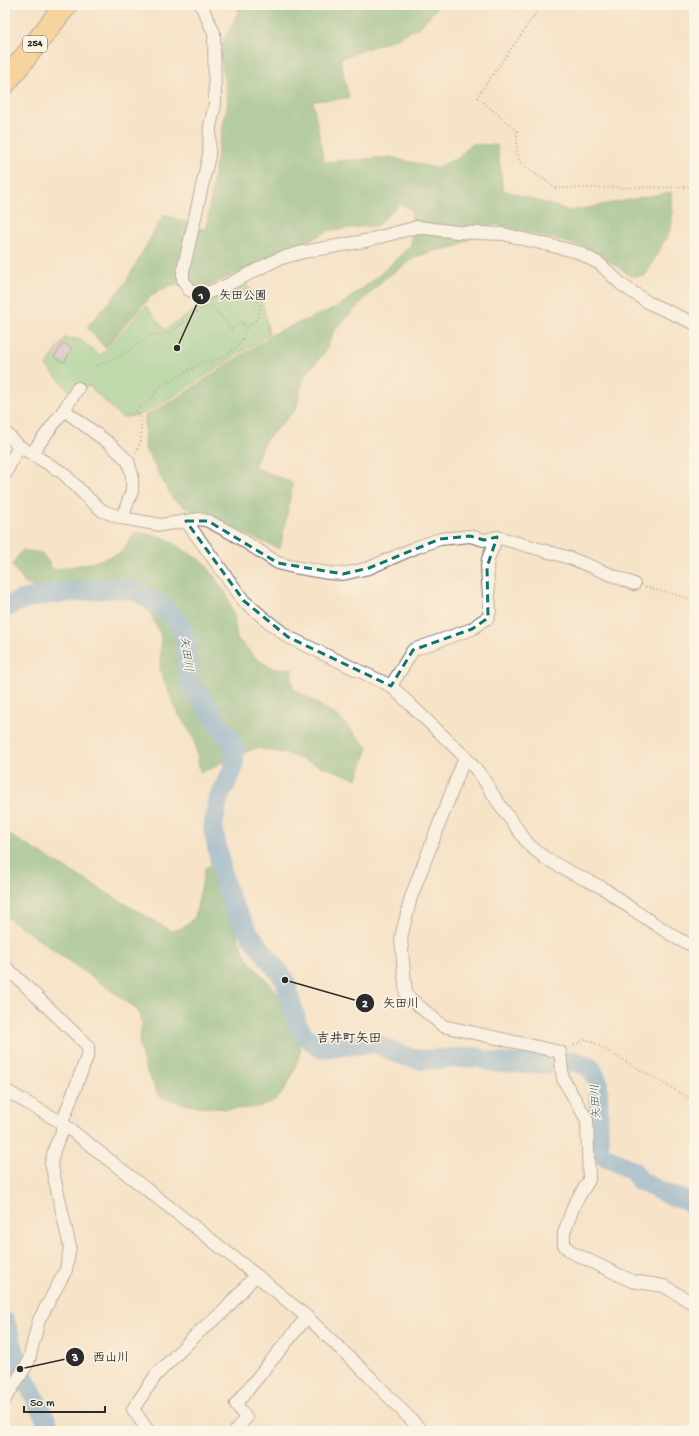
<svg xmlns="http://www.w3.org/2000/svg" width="699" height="1436" viewBox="0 0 699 1436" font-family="'Gochi Hand','Klee One',sans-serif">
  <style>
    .green { fill: #7dca89; stroke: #547a5a }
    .forest { fill: #66ae75; stroke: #486c50 }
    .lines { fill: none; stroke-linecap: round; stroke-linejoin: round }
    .river { stroke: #5e9fd1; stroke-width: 20 }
    .building { fill: #c2a9d4 }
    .street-casing { stroke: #726b62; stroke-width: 14 }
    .highway-casing { stroke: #726b62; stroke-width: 24 }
    .path { stroke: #726b62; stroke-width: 2; stroke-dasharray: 1 3; stroke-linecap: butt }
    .street { stroke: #fff; stroke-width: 12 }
    .highway { stroke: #f7c06c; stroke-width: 22 }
    .marked { fill: none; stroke: #0f766e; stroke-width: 3; stroke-dasharray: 8 5; stroke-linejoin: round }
    .labels { text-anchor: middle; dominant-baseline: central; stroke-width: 3; stroke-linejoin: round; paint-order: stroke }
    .shield { fill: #fcf5e5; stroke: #6a6863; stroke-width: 1 }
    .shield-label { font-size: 10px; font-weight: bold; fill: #2b2b2b }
    .water-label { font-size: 12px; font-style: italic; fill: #3f596d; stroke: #fcf5e5 }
    .quarter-label { font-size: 13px; font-weight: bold; fill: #2b2b2b; stroke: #fcf5e5 }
    .leader { fill: none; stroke: #2b2b2b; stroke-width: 1.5 }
    .callout-dot { fill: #2b2b2b; stroke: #fcf5e5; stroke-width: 1.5 }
    .mark-label { font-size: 12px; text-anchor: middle; font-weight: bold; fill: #fff }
    .callout-label { font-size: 12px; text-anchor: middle; font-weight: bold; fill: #2b2b2b; stroke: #fcf5e5; stroke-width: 3; stroke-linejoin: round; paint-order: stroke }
  </style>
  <rect width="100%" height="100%" fill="#fcf5e5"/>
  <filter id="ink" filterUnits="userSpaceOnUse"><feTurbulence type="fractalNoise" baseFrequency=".025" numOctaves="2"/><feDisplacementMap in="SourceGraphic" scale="8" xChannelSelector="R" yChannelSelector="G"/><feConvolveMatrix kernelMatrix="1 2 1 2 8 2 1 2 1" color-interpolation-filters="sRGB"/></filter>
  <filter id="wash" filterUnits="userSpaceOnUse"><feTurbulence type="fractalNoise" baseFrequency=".012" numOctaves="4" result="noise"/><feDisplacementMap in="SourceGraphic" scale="16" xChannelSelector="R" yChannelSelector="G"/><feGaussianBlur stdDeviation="0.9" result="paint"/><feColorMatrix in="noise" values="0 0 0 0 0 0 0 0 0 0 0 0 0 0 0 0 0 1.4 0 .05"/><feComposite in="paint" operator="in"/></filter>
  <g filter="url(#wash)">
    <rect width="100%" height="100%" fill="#f6e3c8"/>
    <path class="green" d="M242,280L257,296L263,305L269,334L170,399L143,414L122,418L89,386L71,393L46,366L65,338L79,339L100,356L146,306L165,330L201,305Z"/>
    <g class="forest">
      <path d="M238,5H439L421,26L394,39L340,59L349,98L313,101L324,162L391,157L435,168L458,158L471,144L497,145L503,190L570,211L671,192L673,212L671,229L645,276H631L589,248L493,224L456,247L434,251L416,257L383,280L334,331L325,352L304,377L296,409L265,441L254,467L293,483L280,549L193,512L173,499L144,447L145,416L177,398L273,334L339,306L376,278L411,245L412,210L400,204L376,226L331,230L207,287L171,285L152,295L105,348L87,327L124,285L164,214L206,230L216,160L228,101L219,48L238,13Z"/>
      <path d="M135,532L163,537L205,563L227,595L234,615L237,638L256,658L274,669L292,668L293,688L340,718L368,748L357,779L290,755L257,748L226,759L213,768L200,772L194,738L177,712L160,671L161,636L150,613L120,583L95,579L37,588L25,584L12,565L22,550L42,553L54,570L94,562L121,553Z"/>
      <path d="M5,832L171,931L182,928L195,917L205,868L216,863L227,869L234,886L231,913L238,938L248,960L275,989L301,1049C296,1066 291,1083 279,1097C264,1114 210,1109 189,1105C179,1103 169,1099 159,1096L145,1068L139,1044L142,1023L137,1009L5,916Z"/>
    </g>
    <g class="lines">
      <g class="river">
        <path d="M5,608L18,601L44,595L113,588L134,590L166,609L180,625L186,644L188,677L193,688L231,740L235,750L233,769L218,799L213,828L224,881L231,901L248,932L285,980L297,1024L305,1036L320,1048L375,1043L401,1055L421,1060L475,1057L497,1063L554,1064L574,1061L591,1068L598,1082L599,1153L633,1171L640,1181L671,1196L694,1203"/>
        <path d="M5,1321L20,1369L52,1431"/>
      </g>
    </g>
    <g id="blocks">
      <path class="building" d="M63,343L72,348L64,363L54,357Z"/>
    </g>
  </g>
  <g filter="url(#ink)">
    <use href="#blocks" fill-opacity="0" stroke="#726b62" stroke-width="1"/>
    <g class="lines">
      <defs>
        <g id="street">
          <path d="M201,5L214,33L215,104L210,126L209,155L183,271V280L189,290L197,293L204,294L225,286L278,259L303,252L365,241L417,227L457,232L503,234L578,252L600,264L622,285L649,303L694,323"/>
          <path d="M64,410L110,444L128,461L132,475V491L122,518"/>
          <path d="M5,432L19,446L63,473L92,502L103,511L122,518L161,525L199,519L208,521L233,534L278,563L289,566L328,573L343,574L369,568L417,547L440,539L470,536L484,540L497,537L570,558L634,584"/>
          <path d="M32,453L64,410L78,388"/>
          <path d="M5,474L19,446"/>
          <path d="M186,521L244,601L265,619L288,637L391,686L465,757L480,774L498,802L529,845L545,858L572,873L603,888L632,909L678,939L694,946"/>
          <path d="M391,686L413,650L472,629L482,621L488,618L490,611L487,567L488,559L497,537"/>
          <path d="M465,757L411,897L401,938L406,995L443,1026L560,1052L563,1079L587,1120L589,1180L574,1205L564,1233V1245L571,1252L632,1281L664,1286L694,1304"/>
          <path d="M5,966L88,1046V1054L62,1123V1132L55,1147L51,1163L70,1247L66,1270L39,1320L28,1363L5,1399"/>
          <path d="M5,1090L62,1123L256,1275L307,1317L368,1375L422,1431"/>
          <path d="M148,1431L133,1409L156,1375L200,1331L223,1312L256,1275"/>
          <path d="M235,1431L246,1418L236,1404L307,1317"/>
        </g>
        <path id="highway" d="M5,83L66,5"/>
      </defs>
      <use href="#street" class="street-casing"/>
      <use href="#highway" class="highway-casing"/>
      <g class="path">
        <path d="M540,5L539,9L477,97L517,131V154L521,164L556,188L694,187"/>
        <path d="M96,366L117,358L151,335L170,333L202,308L212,305L231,329L242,322L247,328"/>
        <path d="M136,453L141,441V418L136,411L153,397L160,386L167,383L203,362C217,362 233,352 241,342C244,339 243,334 245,330C250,323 261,319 260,308C259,300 251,293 246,288"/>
        <path d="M645,587L694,600"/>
        <path d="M570,1047L587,1039L694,1101"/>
      </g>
      <use href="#street" class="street"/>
      <use href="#highway" class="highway"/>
    </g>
  </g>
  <path d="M0 0H699V1436H0ZM186,521H208L278,563L343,574L369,568L440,539L470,536L484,540L497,537L487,567L488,618L472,629L413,650L391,686L288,637L244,601Z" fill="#f6e3c8" fill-opacity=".55" fill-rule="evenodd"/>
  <path class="marked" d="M186,521H208L278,563L343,574L369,568L440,539L470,536L484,540L497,537L487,567L488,618L472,629L413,650L391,686L288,637L244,601Z"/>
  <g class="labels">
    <rect class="shield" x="23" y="36" width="24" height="16" rx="3"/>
    <g class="shield-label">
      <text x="35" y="44">254</text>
    </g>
    <g class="water-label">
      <text transform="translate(185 654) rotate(82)">矢田川</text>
      <text transform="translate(597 1102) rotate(-93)">矢田川</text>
    </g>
    <g class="quarter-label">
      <text x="349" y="1039">吉井町矢田</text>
    </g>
  </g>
  <path class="leader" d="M177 348L201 295M285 980L365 1003M20 1369L75 1357"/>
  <g class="callout-dot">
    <circle cx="177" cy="348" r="4"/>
    <circle cx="285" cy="980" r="4"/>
    <circle cx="20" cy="1369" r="4"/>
    <circle cx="201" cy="295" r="10"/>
    <circle cx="365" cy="1003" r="10"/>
    <circle cx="75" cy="1357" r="10"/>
  </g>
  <g class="mark-label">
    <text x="201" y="299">1</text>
    <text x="365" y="1007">2</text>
    <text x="75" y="1361">3</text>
  </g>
  <g class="callout-label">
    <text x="243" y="299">矢田公園</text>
    <text x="401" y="1007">矢田川</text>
    <text x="111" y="1361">西山川</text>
  </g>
  <rect width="699" height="1436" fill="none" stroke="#fcf5e5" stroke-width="20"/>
  <path d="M24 1406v6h81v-6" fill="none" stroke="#2b2b2b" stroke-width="2"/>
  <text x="30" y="1406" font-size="12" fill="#2b2b2b" stroke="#fcf5e5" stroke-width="3" paint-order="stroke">50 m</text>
</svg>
